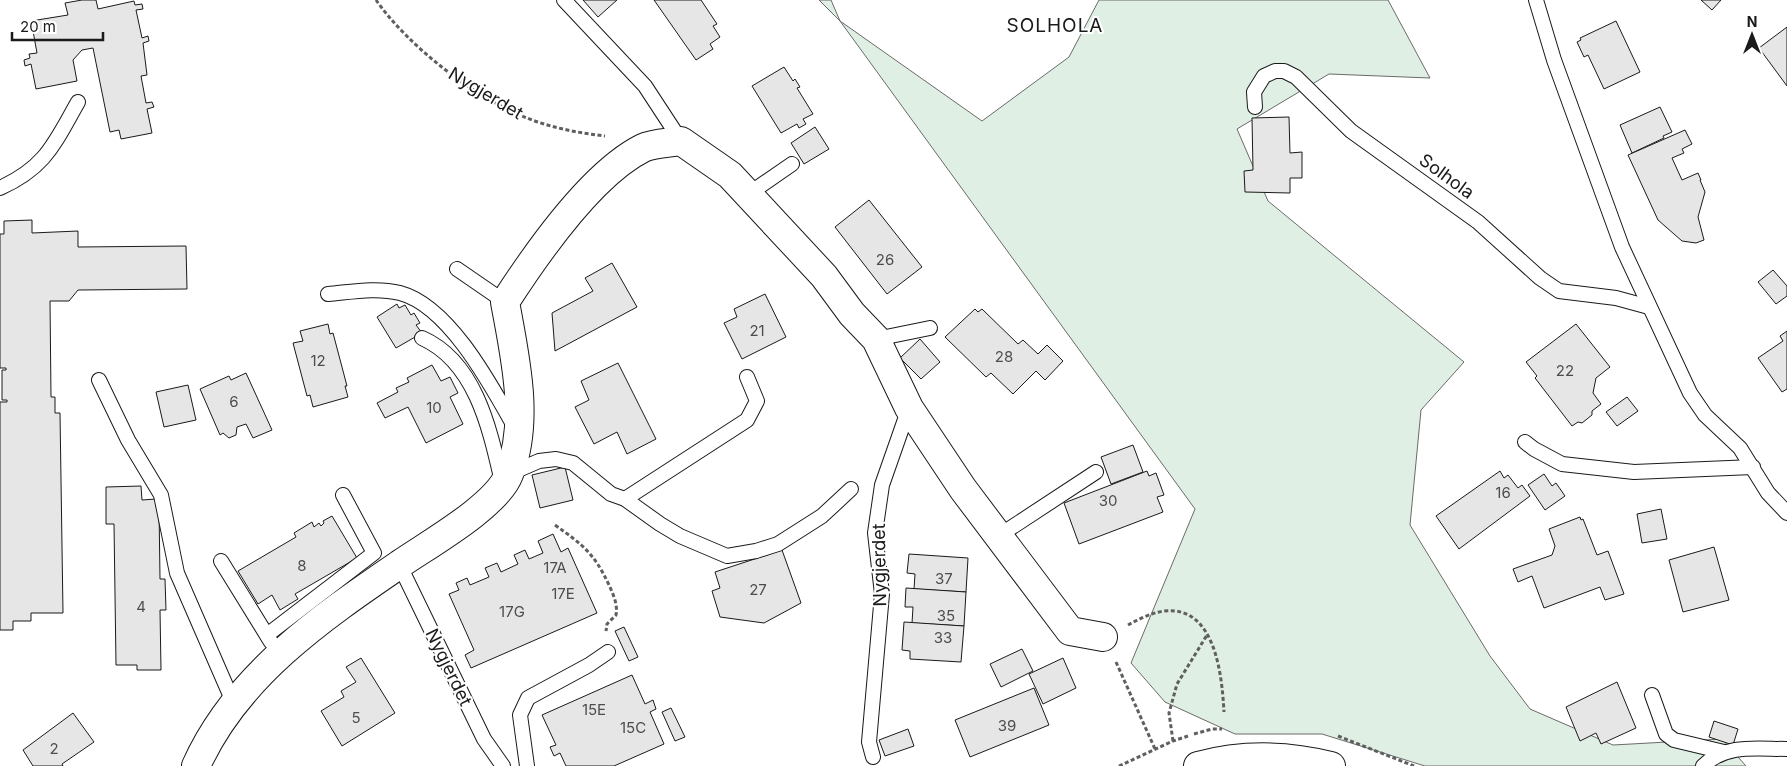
<svg xmlns="http://www.w3.org/2000/svg" width="1787" height="766" viewBox="0 0 1787 766" font-family="Inter,sans-serif">
  <style>
    .green { fill: #e0efe3; stroke: #6a6a6a }
    .building { fill: #e6e6e6; stroke: #1a1a1a }
    .lines { fill: none; stroke-linecap: round; stroke-linejoin: round }
    .lane-casing { stroke: #1a1a1a; stroke-width: 16 }
    .street-casing { stroke: #1a1a1a; stroke-width: 30 }
    .secondary-casing { stroke: #1a1a1a; stroke-width: 30 }
    .path { stroke: #5f5f5f; stroke-width: 3; stroke-dasharray: 4 2.5; stroke-linecap: butt }
    .lane { stroke: #fff; stroke-width: 14 }
    .street { stroke: #fff; stroke-width: 28 }
    .secondary { stroke: #fff; stroke-width: 28 }
    .labels { text-anchor: middle; dominant-baseline: central; stroke-width: 4; stroke-linejoin: round; paint-order: stroke }
    .number-label { font-size: 15px; fill: #4d4d4d }
    .street-label { font-size: 18px; fill: #1a1a1a; stroke: #fff }
    .neighbourhood-label { font-size: 19px; letter-spacing: 1px; fill: #1a1a1a; stroke: #fff }
  </style>
  <rect width="100%" height="100%" fill="#fff"/>
  <path class="green" d="M819,0H831L840,21L982,121L1069,57L1099,0H1388L1430,78L1329,74L1237,129L1268,201L1464,362L1421,410L1410,525L1490,656L1530,709L1613,745L1722,739L1746,766H1425L1322,734H1235L1165,702L1131,663L1195,509L840,21Z"/>
  <g class="building">
    <path d="M82,0H96L98,9L134,1L135,5L142,4L143,9L136,10L142,38L148,36L149,41L143,43L147,75L141,76L146,103L152,102L154,107L147,109L152,133L121,139L119,130L110,132L93,48L82,50L73,60L77,81L36,89L31,64L25,66L24,60L30,58L29,54L37,53L33,31L27,32L25,26L32,25L31,21L68,15L65,3Z"/>
    <path d="M583,0H617L598,17Z"/>
    <path d="M654,0H701L717,24L713,26L720,37L710,44L713,49L696,60Z"/>
    <path d="M1701,0H1721L1712,10Z"/>
    <path d="M1616,21L1640,72L1604,89L1588,55L1584,57L1577,42L1581,40L1580,38Z"/>
    <path d="M1787,27V86L1759,48Z"/>
    <path d="M784,67L793,81L795,79L800,87L797,88L813,114L803,119L806,124L799,128L797,124L781,133L752,86Z"/>
    <path d="M1660,107L1672,132L1663,136L1664,138L1632,153L1620,125Z"/>
    <path d="M1289,117L1290,153L1302,152V178H1290V193L1245,192L1244,171L1253,170L1252,118Z"/>
    <path d="M815,127L829,149L804,164L791,143Z"/>
    <path d="M1685,130L1692,144L1682,149L1684,153L1672,158L1682,180L1698,173L1701,180H1700L1705,192L1698,217L1704,240L1696,243L1682,241L1658,220L1628,155Z"/>
    <path d="M869,200L922,267L887,294L835,227Z"/>
    <path d="M32,220V233L78,231V247L186,246L187,289L78,290L69,301H50L51,397H55V413H60L63,613H31V621H13V630H0V402H7V400H2V370H6V368H0V234H4V221Z"/>
    <path d="M612,263L637,307L555,351L552,313L593,291L585,278Z"/>
    <path d="M1773,270L1787,286V296L1776,304L1758,282Z"/>
    <path d="M765,294L786,337L742,359L724,323L737,317L734,309Z"/>
    <path d="M397,304L399,308L405,305L411,315L414,313L420,323L416,325L422,333L396,348L377,317Z"/>
    <path d="M975,309L978,312L982,309L1018,344L1023,340L1038,354L1047,345L1063,361L1045,380L1036,371L1013,394L991,373L986,377L945,337Z"/>
    <path d="M328,324L330,334L333,333L347,386H345L348,397L313,407L310,395L307,396L293,343L303,341L300,331Z"/>
    <path d="M1576,324L1610,367L1596,378L1593,393L1601,404L1592,411V415L1582,423L1578,422L1572,426L1535,378L1537,376L1526,362Z"/>
    <path d="M1787,331V389L1782,392L1758,358L1783,341L1780,336Z"/>
    <path d="M920,339L940,362L921,379L900,358Z"/>
    <path d="M618,363L656,439L627,454L617,432L594,444L575,407L589,400L581,381Z"/>
    <path d="M432,365L441,381L450,377L458,393L450,397L463,424L426,443L408,407L385,418L377,403L398,392L396,388L409,382L407,378Z"/>
    <path d="M246,373L272,430L253,438L246,424L237,427L236,435L229,438L223,433L220,435L200,389L229,376L231,380Z"/>
    <path d="M188,385L196,420L164,427L156,392Z"/>
    <path d="M1627,397L1638,411L1617,426L1606,412Z"/>
    <path d="M1133,445L1143,472L1111,484L1101,457Z"/>
    <path d="M565,467L573,500L540,508L532,475Z"/>
    <path d="M1147,471L1149,476L1156,473L1164,495L1157,497L1163,512L1079,544L1064,503Z"/>
    <path d="M1500,471L1504,478L1508,475L1518,488L1522,485L1530,496L1459,549L1436,516Z"/>
    <path d="M1544,474L1552,486L1556,483L1565,496L1545,510L1528,485Z"/>
    <path d="M141,486L142,500L156,499V507H159L160,579H165L166,610H160L161,670H137V665H116L114,524H106V487Z"/>
    <path d="M1661,509L1667,539L1642,543L1637,514Z"/>
    <path d="M332,516L357,558L295,594L298,599L280,610L272,595L258,604L238,571L296,537L294,533L312,522L314,527L319,523L321,526L324,523L323,521Z"/>
    <path d="M1580,517L1581,520L1583,519L1597,555L1608,551L1624,594L1605,600L1600,587L1544,608L1532,576L1518,582L1513,569L1552,555L1555,546L1549,529Z"/>
    <path d="M553,534L561,552L568,548L597,613L471,668L465,655L474,650L449,594L459,590L456,583L467,578L470,585L489,577L485,568L497,563L501,572L518,564L514,555L525,550L529,559L543,553L538,541Z"/>
    <path d="M1714,547L1729,600L1683,612L1669,560Z"/>
    <path d="M782,550L801,603L764,623L720,617L712,591L720,588L715,572Z"/>
    <path d="M909,554L968,558L966,592L914,589L915,574L907,573Z"/>
    <path d="M906,588L966,592L964,626L912,623L913,607H905Z"/>
    <path d="M904,622L964,626L961,662L910,659V651L902,650Z"/>
    <path d="M624,627L638,657L629,661L615,631Z"/>
    <path d="M1022,649L1033,671L1001,687L990,664Z"/>
    <path d="M361,658L395,713L342,746L321,711L344,697L341,691L356,682L346,667Z"/>
    <path d="M1063,658L1076,688L1043,704L1029,674Z"/>
    <path d="M632,675L645,704L653,700L656,709L650,712L664,744L614,766H566L560,753L554,756L550,747L556,745L542,715Z"/>
    <path d="M1617,682L1636,728L1601,744L1596,733L1580,741L1566,707Z"/>
    <path d="M1034,688L1049,725L970,757L955,720Z"/>
    <path d="M671,708L685,737L675,741L662,712Z"/>
    <path d="M73,713L94,742L62,764L63,766H33L23,750Z"/>
    <path d="M1714,721L1738,729L1733,745L1709,737Z"/>
    <path d="M908,729L914,746L885,756L879,740Z"/>
  </g>
  <g class="lines">
    <defs>
      <g id="lane">
        <path d="M564,0L645,86L681,141"/>
        <path d="M1536,0L1554,60L1622,247L1690,393L1705,415L1740,448L1768,493L1787,513"/>
        <path d="M1255,107L1254,92L1264,76L1275,71H1284L1296,77L1351,131L1478,222L1540,278L1559,291L1616,298L1649,307"/>
        <path d="M0,188C46,167 54,144 78,102"/>
        <path d="M747,195L792,164"/>
        <path d="M457,269L505,302"/>
        <path d="M328,294C351,292 376,287 400,293C449,306 491,385 514,426"/>
        <path d="M422,338C476,362 490,430 502,482"/>
        <path d="M876,339L930,328"/>
        <path d="M99,380L128,440L161,495L177,573L234,704"/>
        <path d="M1525,442L1534,449L1562,464L1634,472L1753,467"/>
        <path d="M509,474L539,461L556,459L573,463L611,494L625,499L660,524L680,536L727,556L756,551L778,544L822,516L851,489"/>
        <path d="M625,499L747,420L757,401L747,377"/>
        <path d="M997,537L1096,472"/>
        <path d="M221,561L271,642"/>
        <path d="M399,564L484,739L503,766"/>
        <path d="M267,635L374,553L343,495"/>
        <path d="M1652,695L1666,734L1674,740L1724,752"/>
        <path d="M873,757L869,742L882,594L875,533L882,485L909,408"/>
        <path d="M527,766L520,715L528,698L589,665L608,652"/>
        <path d="M1703,766C1727,743 1757,749 1787,749"/>
      </g>
      <path id="street" d="M196,766C236,676 321,618 400,564C429,544 497,506 509,474C530,420 515,357 505,302C536,254 591,174 643,148C653,143 670,143 681,141L730,175L824,276L852,314L876,339L909,408L963,489L1070,631L1103,637"/>
      <path id="secondary" d="M1198,766C1242,754 1287,755 1331,766"/>
    </defs>
    <use href="#lane" class="lane-casing"/>
    <use href="#street" class="street-casing"/>
    <use href="#secondary" class="secondary-casing"/>
    <g class="path">
      <path d="M376,0C408,46 475,98 527,118C552,128 579,133 605,136"/>
      <path d="M555,525C583,545 594,553 609,585C613,594 618,604 616,615L607,624L606,631"/>
      <path d="M1128,625C1139,619 1151,613 1164,611C1216,605 1222,677 1224,712"/>
      <path d="M1116,662L1155,749"/>
      <path d="M1194,734L1212,729H1222"/>
      <path d="M1338,736L1414,766"/>
      <path d="M1173,741L1169,713L1177,684L1207,635"/>
      <path d="M1119,766L1173,741L1188,736"/>
    </g>
    <use href="#lane" class="lane"/>
    <use href="#street" class="street"/>
    <use href="#secondary" class="secondary"/>
  </g>
  <g class="labels">
    <g class="number-label">
      <text x="885" y="259">26</text>
      <text x="757" y="330">21</text>
      <text x="1004" y="356">28</text>
      <text x="318" y="360">12</text>
      <text x="1565" y="370">22</text>
      <text x="234" y="401">6</text>
      <text x="434" y="407">10</text>
      <text x="1503" y="492">16</text>
      <text x="1108" y="500">30</text>
      <text x="302" y="565">8</text>
      <text x="555" y="567">17A</text>
      <text x="944" y="578">37</text>
      <text x="758" y="589">27</text>
      <text x="563" y="593">17E</text>
      <text x="141" y="606">4</text>
      <text x="512" y="611">17G</text>
      <text x="946" y="615">35</text>
      <text x="943" y="637">33</text>
      <text x="594" y="709">15E</text>
      <text x="356" y="717">5</text>
      <text x="1007" y="725">39</text>
      <text x="633" y="727">15C</text>
      <text x="54" y="748">2</text>
    </g>
    <g class="street-label">
      <text transform="translate(486 93) rotate(31)">Nygjerdet</text>
      <text transform="translate(1447 176) rotate(36)">Solhola</text>
      <text transform="translate(879 565) rotate(-91)">Nygjerdet</text>
      <text transform="translate(449 667) rotate(64)">Nygjerdet</text>
    </g>
    <g class="neighbourhood-label">
      <text x="1055" y="25">SOLHOLA</text>
    </g>
  </g>
  <g transform="translate(1752 35)" stroke="#ffffff" stroke-width="4" paint-order="stroke">
  <path d="M0-4L9 19L0 12L-9 19Z" fill="#1a1a1a"/>
  <text y="-8" font-size="14" font-weight="bold" text-anchor="middle" fill="#1a1a1a">N</text>
  </g>
  <path d="M12 32v8h91v-8" fill="none" stroke="#1a1a1a" stroke-width="2.5"/>
  <text x="20" y="32" font-size="15" fill="#1a1a1a" stroke="#ffffff" stroke-width="4" paint-order="stroke">20 m</text>
</svg>
